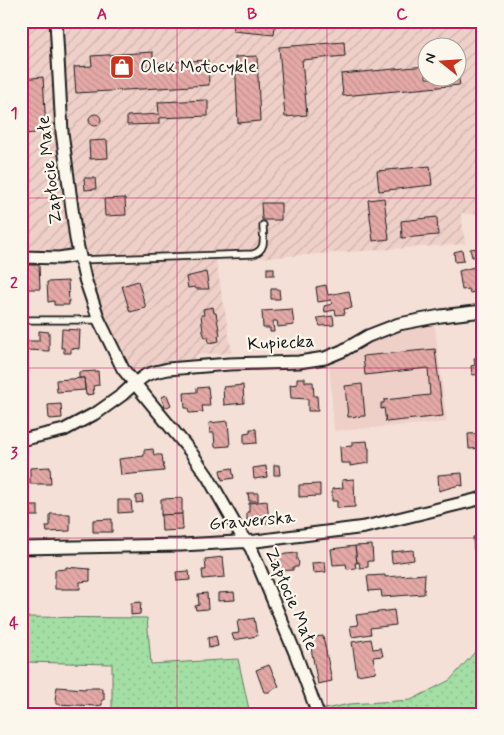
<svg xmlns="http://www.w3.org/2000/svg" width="504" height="735" viewBox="0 0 504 735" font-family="Mynerve,sans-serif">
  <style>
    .built { fill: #efd0c9 }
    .industrial { fill: url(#industrial-furrows); fill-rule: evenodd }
    .grass { fill: url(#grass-dots); stroke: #607d60 }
    .building { fill: url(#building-back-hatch); stroke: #1c1c1c }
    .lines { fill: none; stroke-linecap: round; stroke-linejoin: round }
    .lane-casing { stroke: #1c1c1c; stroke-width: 9 }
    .street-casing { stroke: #1c1c1c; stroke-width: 15 }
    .lane { stroke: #fbf7ec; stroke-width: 5.5 }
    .street { stroke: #fbf7ec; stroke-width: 11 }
    .grid { fill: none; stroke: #c2185b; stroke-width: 1; stroke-opacity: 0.55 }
    .labels { text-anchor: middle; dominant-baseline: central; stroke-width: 4.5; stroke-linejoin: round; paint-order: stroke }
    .poi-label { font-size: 18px; fill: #1c1c1c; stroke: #fbf7ec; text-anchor: start }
    .street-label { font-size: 18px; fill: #1c1c1c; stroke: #fbf7ec }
    .neatline { fill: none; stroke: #c2185b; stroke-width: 2 }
    .grid-label { font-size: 16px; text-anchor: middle; font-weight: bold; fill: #c2185b }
  </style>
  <defs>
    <pattern id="industrial-furrows" width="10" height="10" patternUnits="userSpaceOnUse" patternTransform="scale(1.25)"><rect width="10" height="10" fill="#efd0c9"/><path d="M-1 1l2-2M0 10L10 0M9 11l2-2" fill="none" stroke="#ccb2ac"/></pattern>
    <pattern id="grass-dots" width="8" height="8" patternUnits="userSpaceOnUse" patternTransform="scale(1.25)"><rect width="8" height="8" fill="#a3dea4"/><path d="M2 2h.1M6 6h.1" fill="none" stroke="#8cbe8d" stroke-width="1.8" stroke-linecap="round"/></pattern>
    <pattern id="building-back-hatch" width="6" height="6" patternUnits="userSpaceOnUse" patternTransform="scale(1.25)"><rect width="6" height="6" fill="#e4a9a7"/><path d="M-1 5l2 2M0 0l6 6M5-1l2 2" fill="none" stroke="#c3918f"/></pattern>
  </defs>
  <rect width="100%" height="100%" fill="#f4e0d7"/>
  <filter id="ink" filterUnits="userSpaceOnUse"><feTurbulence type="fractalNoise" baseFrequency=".02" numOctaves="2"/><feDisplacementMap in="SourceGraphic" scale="10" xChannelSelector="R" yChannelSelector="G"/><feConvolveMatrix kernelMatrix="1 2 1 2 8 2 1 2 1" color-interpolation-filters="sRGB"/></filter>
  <g filter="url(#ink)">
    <path class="built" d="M434,321L447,422L334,431L329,362L383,332Z"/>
    <g class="industrial">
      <path d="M21,21H51L72,239L71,246L67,253L21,254Z"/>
      <path d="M59,21H483V215L461,213L465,244L216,261L232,353L196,355L195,362L142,371L130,369L125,366L102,317L84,258L65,132ZM426,48H456V78H426Z"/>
    </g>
    <g class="grass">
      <path d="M21,617L147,618L151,664L238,659L250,714H112V664L21,662Z"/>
      <path d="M483,643V711L475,710L444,714H321L320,710L350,704L411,700L450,680Z"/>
    </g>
    <g class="building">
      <path d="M105,21H123L124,28L105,29Z"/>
      <path d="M235,22L275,26L274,35L233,31Z"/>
      <path d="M344,42L345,56L302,60L307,115L285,117L279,47Z"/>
      <path d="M153,52V63L208,60L209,85L76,93L74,67L92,66L91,56Z"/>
      <path d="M257,56L260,121L238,123L235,57Z"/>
      <path d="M456,63L460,85L343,96L341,74L426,66V78H456Z"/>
      <path d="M43,77L46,129L35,130V133L24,134L21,79Z"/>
      <path d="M208,100V116L159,118V124L127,125V116L159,114L158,102Z"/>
      <circle cx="95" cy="120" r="6"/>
      <path d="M107,140L108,158L90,159L89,141Z"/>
      <path d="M430,166L432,185L379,191L377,171Z"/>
      <path d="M84,178H95L96,189L85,190Z"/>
      <path d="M125,198L126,215L105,216L104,199Z"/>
      <path d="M384,198L389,239L373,241L368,200Z"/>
      <path d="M261,203H281V220H262Z"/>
      <path d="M437,217L438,235L402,238L401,221Z"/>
      <path d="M478,248L479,256L472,257L470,249Z"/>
      <path d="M462,250L464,261L455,262L454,252Z"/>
      <path d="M27,265H39L40,289H27Z"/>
      <path d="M478,266L482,287L474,288L475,292L470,293L469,289L462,290L459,271Z"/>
      <rect x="267" y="268" width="7" height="7"/>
      <path d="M206,272L209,289H196L195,287L188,288L186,277Z"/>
      <path d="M68,281L69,305H54V301L48,302L47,282Z"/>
      <path d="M138,281L146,308L130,312L122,286Z"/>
      <path d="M326,285L328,295L349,291L352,308L344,309L345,314L336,315L335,310L325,312L324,306L332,304L331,300L318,302L316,287Z"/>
      <path d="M271,289H279L280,299H271Z"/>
      <path d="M213,307L214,313H216L220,335H218L219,341L209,343L208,337H205L203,332L201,315H204L203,309Z"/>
      <path d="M292,309L294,325L278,327L277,321H273L274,332H270V328H263L262,311Z"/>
      <path d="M333,316L334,325L320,326L317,318Z"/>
      <path d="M62,329L80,330L79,349L71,348V353H64V348H61Z"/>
      <path d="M39,331L49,332V351L25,350L26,341H39Z"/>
      <path d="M435,349L443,416L386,422L384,408L381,409V403H384V400L430,395L428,368L365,375L363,356Z"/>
      <path d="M483,357V374L472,375L471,366L475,365L474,358Z"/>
      <path d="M98,371L99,385L93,386L94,394L86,395L84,378H79V372Z"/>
      <path d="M84,378L85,390L57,392L56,380Z"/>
      <path d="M297,378H305V382H313L314,396H317L318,411H308V399L291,398L290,385L297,384Z"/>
      <path d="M362,384L365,416L348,417L345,386Z"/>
      <path d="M243,385L244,403L224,405L223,387Z"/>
      <path d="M208,387L210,406H202L203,412L189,413L188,408H185L184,393L197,392V388Z"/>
      <path d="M167,395L171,405L165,408L161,397Z"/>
      <path d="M61,404L62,418L49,419L48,405Z"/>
      <path d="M228,421L230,446L215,447L214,433H210L209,423Z"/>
      <path d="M250,429H256L257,443L244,444V433L250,432Z"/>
      <path d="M483,433V448L469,449L468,434Z"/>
      <path d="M367,441L368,448H369V463L350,466V463H341L340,447L352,446V442Z"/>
      <path d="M153,449L154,455H162L164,471L121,475L119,459L144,456V450Z"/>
      <path d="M274,465H279L280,475H274Z"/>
      <path d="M266,466L267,477L254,479L253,468Z"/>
      <path d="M50,467L51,484H30V468Z"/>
      <path d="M232,468L234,478L222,480L220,470Z"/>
      <path d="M462,473L463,486L459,485L439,491L438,475Z"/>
      <path d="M354,479L355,507L337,508V501H332V489L343,488L342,480Z"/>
      <path d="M320,484V496L299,497V485Z"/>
      <path d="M248,493H258V501H249Z"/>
      <path d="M142,495L143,502L136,503V496Z"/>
      <path d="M182,498V514L161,515V499Z"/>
      <path d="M118,500H131L132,512L118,513Z"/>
      <path d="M267,501L269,523L247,524V512H249V503Z"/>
      <rect x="31" y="506" width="7" height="10"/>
      <path d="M50,514H70V531L47,532L46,526H50Z"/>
      <path d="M182,514L183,530L162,531L161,515Z"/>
      <path d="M112,519V532H93V520Z"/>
      <path d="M473,537H479V541H483V552H480L479,549L474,550Z"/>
      <path d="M372,545L373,561H368V567L360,568L359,562L357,563L355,546Z"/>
      <path d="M355,546L357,563H355L356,568L347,569L346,564L333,565L331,549Z"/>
      <path d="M413,550L414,560L392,563L391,552Z"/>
      <path d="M297,553V560L299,562L298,567H293V570L277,571L276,555Z"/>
      <path d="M223,557L225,577L203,579L202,570H206L205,559Z"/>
      <path d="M325,562L326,572L313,573L312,563Z"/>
      <path d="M66,567L90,569V581L80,582V589H55V570L66,569Z"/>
      <path d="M189,571L190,580L177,581L176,572Z"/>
      <path d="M425,574L424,594L382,597L381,590L369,591L367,576L385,575V577Z"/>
      <path d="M234,592L235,600L218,601V593Z"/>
      <path d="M207,593L208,609L196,610L195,606L199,605L198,594Z"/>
      <path d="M141,602L140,614L131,615V603Z"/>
      <path d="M394,610L396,625L370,628L371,634L352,637L350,626L358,625L356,615Z"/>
      <path d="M254,618L257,636L234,640L232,634L239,633L237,621Z"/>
      <path d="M216,636L218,646L209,648L208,638Z"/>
      <path d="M323,636L332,681L318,684L309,638Z"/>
      <path d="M371,639L373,649L381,648L383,656L373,657L376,672L357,675L352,642Z"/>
      <path d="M269,665L279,686L269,692H264L256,670Z"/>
      <path d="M57,687L85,689V688H102V692H104V700H102V705L96,706L56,704V700H55Z"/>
    </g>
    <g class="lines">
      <defs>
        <g id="lane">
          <path d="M79,260L253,254C267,250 263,238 263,225"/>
          <path d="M21,320H99"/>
        </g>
        <g id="street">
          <path d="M56,21L62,132L76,239L85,279L99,320L123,369L190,451L208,477L240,533L251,548L296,655L318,714"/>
          <path d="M21,257L59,258L78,255"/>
          <path d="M21,440L64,430L98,412L122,395L135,383L146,375L155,372L168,369L229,364L299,362L325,358L342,351L368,336L399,324L441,316L483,311"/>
          <path d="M21,548L181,545L256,541L365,527L483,498"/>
        </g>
      </defs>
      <use href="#lane" class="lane-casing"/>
      <use href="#street" class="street-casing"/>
      <use href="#lane" class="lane"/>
      <use href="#street" class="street"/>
    </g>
  </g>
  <path class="grid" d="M177,21V714M327,21V714M21,198H483M21,368H483M21,538H483"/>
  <defs>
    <symbol id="shop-square" viewBox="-11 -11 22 22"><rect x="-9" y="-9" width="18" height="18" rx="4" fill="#c8321e" stroke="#fbf7ec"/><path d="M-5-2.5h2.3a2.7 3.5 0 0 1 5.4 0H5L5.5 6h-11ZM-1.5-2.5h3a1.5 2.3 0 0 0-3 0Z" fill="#fff"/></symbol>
  </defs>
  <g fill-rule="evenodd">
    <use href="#shop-square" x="108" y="53" width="28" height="28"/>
  </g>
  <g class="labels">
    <g class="poi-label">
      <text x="140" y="67">Olek Motocykle</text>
    </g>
    <g class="street-label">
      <text transform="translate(50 170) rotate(-97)">Zapłocie Małe</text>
      <text transform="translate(281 343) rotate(-3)">Kupiecka</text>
      <text transform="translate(252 521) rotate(-5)">Grawerska</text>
      <text transform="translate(291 599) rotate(67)">Zapłocie Małe</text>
    </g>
  </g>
  <rect width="504" height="735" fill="none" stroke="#fbf7ec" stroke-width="55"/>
  <g transform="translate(442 62) rotate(287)"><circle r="24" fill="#fbf7ec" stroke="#a29f99"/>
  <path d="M0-4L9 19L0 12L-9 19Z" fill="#c8321e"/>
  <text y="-8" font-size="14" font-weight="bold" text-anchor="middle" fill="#1c1c1c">N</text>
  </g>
  <rect x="28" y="28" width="448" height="680" class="neatline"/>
  <g class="grid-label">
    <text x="102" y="19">A</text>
    <text x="252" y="19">B</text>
    <text x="402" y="19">C</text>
    <text x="14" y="118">1</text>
    <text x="14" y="288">2</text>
    <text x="14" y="458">3</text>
    <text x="14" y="628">4</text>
  </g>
</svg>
